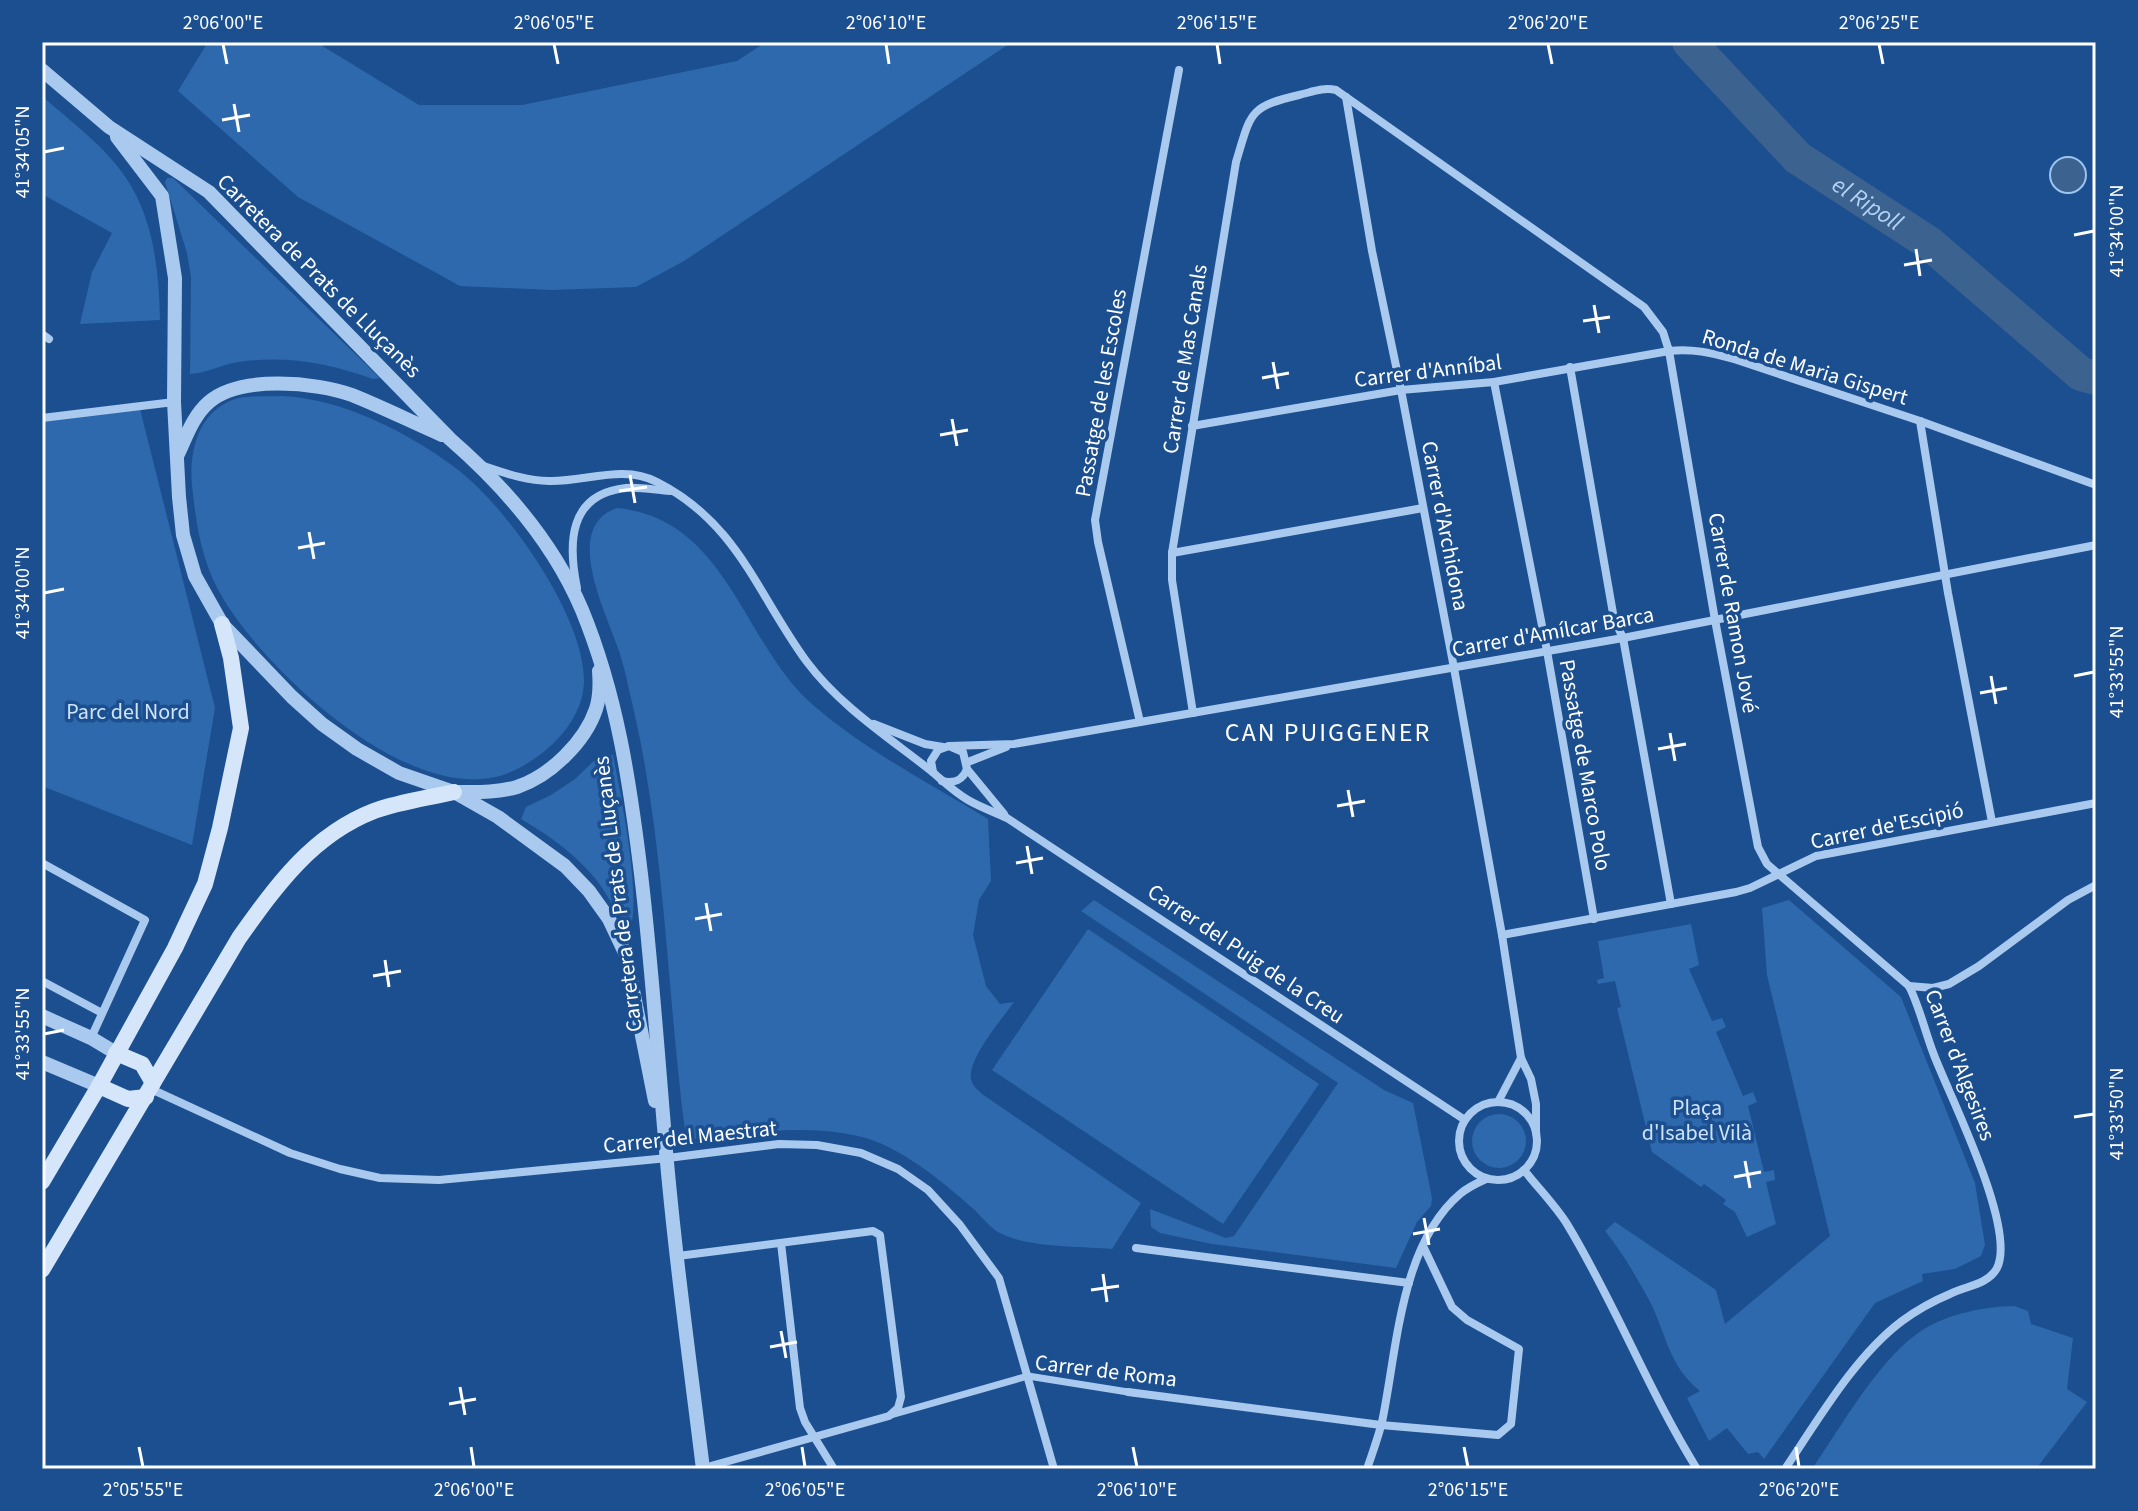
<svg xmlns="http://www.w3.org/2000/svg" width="2138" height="1511" viewBox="0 0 2138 1511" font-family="'Source Sans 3',sans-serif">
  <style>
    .green { fill: #2e69ad }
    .water { fill: #3c6290; stroke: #9cc4f0; stroke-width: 2 }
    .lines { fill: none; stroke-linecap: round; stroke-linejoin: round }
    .river { stroke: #3c6290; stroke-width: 34 }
    .pedestrian { stroke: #a9c9ee; stroke-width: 7 }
    .minor { stroke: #a9c9ee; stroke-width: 8 }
    .tertiary { stroke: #a9c9ee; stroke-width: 14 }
    .secondary { stroke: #d6e6fa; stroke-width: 16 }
    .ticks { fill: none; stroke: #fff; stroke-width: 3 }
    .labels { text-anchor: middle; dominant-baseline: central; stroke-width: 7; stroke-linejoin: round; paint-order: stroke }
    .street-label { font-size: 22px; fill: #fff; stroke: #1b4f8f }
    .park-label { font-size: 22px; fill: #cfe3fa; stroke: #1b4f8f }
    .water-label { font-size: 24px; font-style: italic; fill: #b5d3f5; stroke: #1b4f8f }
    .quarter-label { font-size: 26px; letter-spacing: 2px; fill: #fff; stroke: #1b4f8f }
    .neatline { fill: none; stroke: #fff; stroke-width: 3 }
    .ticks-label { font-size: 20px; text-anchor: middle; fill: #fff }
  </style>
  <rect width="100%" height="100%" fill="#1b4f8f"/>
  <g class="green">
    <path d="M208,42H316L419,105H522L737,61L766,42H1012L684,261L636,287L552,290L460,286L298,197L178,91Z"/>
    <path d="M42,96C70,121 105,146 126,178C154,219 159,272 160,320L80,324L92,272L112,233L42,194Z"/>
    <path d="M167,178H173L380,378L373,379C329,363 285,355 238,362C221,365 207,373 190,374L191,277L187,253L165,182Z"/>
    <path d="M281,396C342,398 409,433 457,469C508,508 585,617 584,682C583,724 542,760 506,774C412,808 269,674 224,600C202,565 196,525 192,485C189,455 197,416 228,402C243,394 265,397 281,396Z"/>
    <path d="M139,405L215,708L192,845L42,786V415Z"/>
    <path d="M617,508C728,519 742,643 813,705C865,750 929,783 988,819L991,881L979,900L973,935L986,986L1000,1004L1014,1002C1002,1019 968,1058 971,1079C972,1085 977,1089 982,1094L1141,1203L1112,1249C1080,1246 1026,1248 998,1232C988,1226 980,1214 971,1207C941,1180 898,1145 858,1136C804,1124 748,1133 694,1139L688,1137L685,1131C666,984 665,834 629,690C626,675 622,658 616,643C604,608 563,526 617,508Z"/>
    <path d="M613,755C620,791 642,899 630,928C619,917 608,896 598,882C577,855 550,836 521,819L526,807L551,795L575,779L598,757Z"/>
    <path d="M1094,900L1384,1090L1413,1103L1432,1198L1431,1206L1417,1222L1396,1268L1212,1244L1160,1233L1151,1227L1150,1209L1226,1238L1234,1236L1338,1083L1081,911Z"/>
    <path d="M1789,900L1901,997L1975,1183L1985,1245L1981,1256L1955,1269L1922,1274L1923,1281L1875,1303L1764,1459L1758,1452L1748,1454L1727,1428L1709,1441L1687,1398L1700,1391C1667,1364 1667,1334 1649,1300C1636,1276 1622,1252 1605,1231L1615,1222L1716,1290L1725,1324L1830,1236L1767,975L1762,908Z"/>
    <path d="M1691,924L1699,965L1689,969L1712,1021L1722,1018L1726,1027L1716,1032L1743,1096L1753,1092L1757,1102L1748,1106L1764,1172L1774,1170L1775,1180L1766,1182L1776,1224L1747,1237L1735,1212L1723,1204L1726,1200L1704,1184L1701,1187L1652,1152L1617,1008L1621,1007L1615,981L1598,984L1597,980L1604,978L1598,941Z"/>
    <path d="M1088,929L1319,1084L1223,1224L992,1070Z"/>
    <circle cx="1499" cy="1141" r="27"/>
    <path d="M2014,1306L2028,1311L2031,1324L2073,1338L2067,1389L2087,1402L2036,1469H1812C1841,1427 1881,1355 1924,1329C1951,1313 1984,1307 2014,1306Z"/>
  </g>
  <circle class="water" cx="2068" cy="175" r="18"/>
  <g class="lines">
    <path class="river" id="s1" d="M1689,42L1798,158L1929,243L2081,374L2096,378"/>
    <path class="pedestrian" d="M891,1415L1028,1376L1128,1392"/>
    <g class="minor">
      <path d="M1346,97L1372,251L1401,390L1454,668L1502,935L1521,1058L1531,1079L1536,1104V1133"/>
      <path d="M42,334L49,339"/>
      <path d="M1570,367L1614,619L1623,638L1671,904"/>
      <path d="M1494,382L1547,651L1594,919"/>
      <path d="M42,418L174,402"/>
      <path d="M1920,421L1948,593L1992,822"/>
      <path d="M1192,426L1401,390L1494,382L1669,351L1715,620L1758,847L1767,864L1909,986C1920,1008 1925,1032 1934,1055C1950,1097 2017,1228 1997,1268C1988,1285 1965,1286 1950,1294C1933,1301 1917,1310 1902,1321C1855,1356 1818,1420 1785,1469"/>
      <path d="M484,466C505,473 526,481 549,481C585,482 623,464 657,482C738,523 757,594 807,662C839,705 888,737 930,770C942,780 954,792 968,800C980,807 994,812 1007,818L1465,1120"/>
      <path d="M1172,553L1423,508"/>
      <path d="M577,588C568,544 568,494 626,488C640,487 656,490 670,491"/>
      <path d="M1193,713L1172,580V553L1236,162C1251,113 1248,107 1299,95C1312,92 1323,87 1336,90L1644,307L1663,332L1669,351C1692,348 1711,353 1734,359L1920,421L2096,485"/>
      <path d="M1140,722L1098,542L1095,520L1179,70"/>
      <path d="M874,724L925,744L943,747"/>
      <path d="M949,746L1014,744L1623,638L2096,545"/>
      <path d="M968,762L1006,747"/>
      <path d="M967,769L1004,814"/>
      <path d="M933,772L931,761L938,750L949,746L963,752L967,769C963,780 954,784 942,781"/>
      <path d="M42,863L145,920L91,1038"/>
      <path d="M1502,935L1736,892L1750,888L1816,856L2096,803"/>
      <path d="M42,981L102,1013"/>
      <path d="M1909,986L1933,988L1949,984L1979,966L2068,900L2096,885"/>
      <path d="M151,1089L290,1153L340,1169L380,1178L439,1180L668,1158L779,1144L817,1145L861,1153L898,1169L928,1190L960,1225L999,1278L1054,1469"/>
      <circle cx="1498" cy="1141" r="39"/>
      <path d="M1498,1102L1521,1058"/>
      <path d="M1524,1170C1538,1188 1555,1205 1567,1224C1615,1303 1648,1390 1697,1469"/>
      <path d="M781,1243L800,1408L805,1422L834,1469"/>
      <path d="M1136,1248L1409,1283"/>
      <path d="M678,1256L873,1231L880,1235L901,1397L898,1408L889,1416L700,1469"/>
      <path d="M1128,1392L1381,1425L1498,1435L1511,1424L1519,1349L1467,1320L1452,1307L1423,1246"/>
      <path d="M1367,1469C1372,1454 1378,1438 1382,1422C1397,1351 1400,1245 1460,1194C1467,1188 1477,1183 1486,1179"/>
    </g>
    <g class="tertiary">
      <path d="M42,70L109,127L209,192L450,439C503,485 554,544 582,610C617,695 630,783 641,874C651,958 657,1043 664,1127C673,1241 689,1355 703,1469"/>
      <path d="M117,137L162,196L175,278L174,402L179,497L183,535L195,576L222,624L292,697L322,724L357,749L399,773L454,792L498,817L565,866L589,891L609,919L626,955L655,1101"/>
      <path d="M178,454C187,435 193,416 209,402C240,375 316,382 352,395C382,407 412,422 442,435"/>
      <path d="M454,792C475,792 497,793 517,787C550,776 585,742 596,709C600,697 600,684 599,671"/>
      <path d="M42,1016L91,1038L116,1053"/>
      <path d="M42,1062L99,1086"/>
    </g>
    <g class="secondary">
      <path d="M116,1053L142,1064L153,1083"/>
      <path d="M99,1086L128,1099L146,1097"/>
      <path d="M42,1182L99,1086L175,948L205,884L220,828L241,728L231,658L222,624"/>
      <path d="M42,1270L239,938C276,886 312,835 374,811C399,802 428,798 454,792"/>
    </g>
  </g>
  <path class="ticks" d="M223,44L227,64M554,44L558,64M886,44L889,64M1217,44L1220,64M1548,44L1552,64M1879,44L1883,64M234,104L239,132M222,120L250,115M44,152L64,148M2074,235L2094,231M1916,249L1920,276M1904,265L1932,260M1594,305L1599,333M1583,321L1610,317M1273,362L1278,389M1262,378L1289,373M952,419L957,446M940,435L968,430M630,475L635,503M619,491L647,487M309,532L314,559M298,548L325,543M44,593L64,589M1991,676L1996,704M2074,676L2094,672M1980,693L2007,688M1670,733L1675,761M1658,749L1686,744M1348,790L1353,817M1337,806L1365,801M1027,846L1032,874M1016,863L1043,858M706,903L711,931M695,919L722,914M385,960L389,987M373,976L401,971M44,1034L64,1030M2074,1117L2094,1114M1745,1161L1750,1188M1734,1177L1761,1172M1424,1218L1429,1245M1413,1234L1440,1229M1103,1274L1107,1302M1091,1290L1119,1286M781,1331L786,1358M770,1347L797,1342M460,1387L465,1415M449,1404L476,1399M139,1447L143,1467M471,1447L474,1467M802,1447L805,1467M1133,1447L1137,1467M1464,1447L1468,1467M1796,1447L1799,1467"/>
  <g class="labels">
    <g class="street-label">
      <text transform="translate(319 276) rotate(45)">Carretera de Prats de Lluçanès</text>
      <text transform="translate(1185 359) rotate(-81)">Carrer de Mas Canals</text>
      <text transform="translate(1805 367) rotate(17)">Ronda de Maria Gispert</text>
      <text transform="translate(1428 371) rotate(-7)">Carrer d'Anníbal</text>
      <text transform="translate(1101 393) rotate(-80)">Passatge de les Escoles</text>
      <text transform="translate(1445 526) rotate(79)">Carrer d'Archidona</text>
      <text transform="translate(1733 613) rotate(80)">Carrer de Ramon Jové</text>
      <text transform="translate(1553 632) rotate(-10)">Carrer d'Amílcar Barca</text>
      <text transform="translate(1585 765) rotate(80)">Passatge de Marco Polo</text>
      <text transform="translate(1887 826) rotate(-12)">Carrer de'Escipió</text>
      <text transform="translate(618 894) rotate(-97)">Carretera de Prats de Lluçanès</text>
      <text transform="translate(1246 954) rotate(34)">Carrer del Puig de la Creu</text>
      <text transform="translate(1960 1065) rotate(69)">Carrer d'Algesires</text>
      <text transform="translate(690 1137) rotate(-6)">Carrer del Maestrat</text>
      <text transform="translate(1106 1371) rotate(7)">Carrer de Roma</text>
    </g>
    <g class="park-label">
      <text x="128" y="712">Parc del Nord</text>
      <text x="1697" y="1108">Plaça<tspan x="1697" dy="25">d'Isabel Vilà</tspan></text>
    </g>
    <g class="water-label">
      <text stroke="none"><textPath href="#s1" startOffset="242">el Ripoll</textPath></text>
    </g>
    <g class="quarter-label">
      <text x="1328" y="732">CAN PUIGGENER</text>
    </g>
  </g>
  <rect width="2138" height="1511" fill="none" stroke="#1b4f8f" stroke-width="88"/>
  <rect x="44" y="44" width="2050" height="1423" class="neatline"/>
  <g class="ticks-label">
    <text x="223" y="29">2°06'00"E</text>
    <text x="554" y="29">2°06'05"E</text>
    <text x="886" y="29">2°06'10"E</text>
    <text x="1217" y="29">2°06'15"E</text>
    <text x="1548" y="29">2°06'20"E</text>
    <text x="1879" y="29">2°06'25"E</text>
    <text transform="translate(22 152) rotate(-90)" y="7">41°34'05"N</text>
    <text transform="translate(2116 231) rotate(-90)" y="7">41°34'00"N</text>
    <text transform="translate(22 593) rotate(-90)" y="7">41°34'00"N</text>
    <text transform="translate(2116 672) rotate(-90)" y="7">41°33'55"N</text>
    <text transform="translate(22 1034) rotate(-90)" y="7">41°33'55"N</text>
    <text transform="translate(2116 1114) rotate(-90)" y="7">41°33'50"N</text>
    <text x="143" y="1496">2°05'55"E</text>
    <text x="474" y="1496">2°06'00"E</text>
    <text x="805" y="1496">2°06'05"E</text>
    <text x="1137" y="1496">2°06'10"E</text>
    <text x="1468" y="1496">2°06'15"E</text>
    <text x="1799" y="1496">2°06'20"E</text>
  </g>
</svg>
